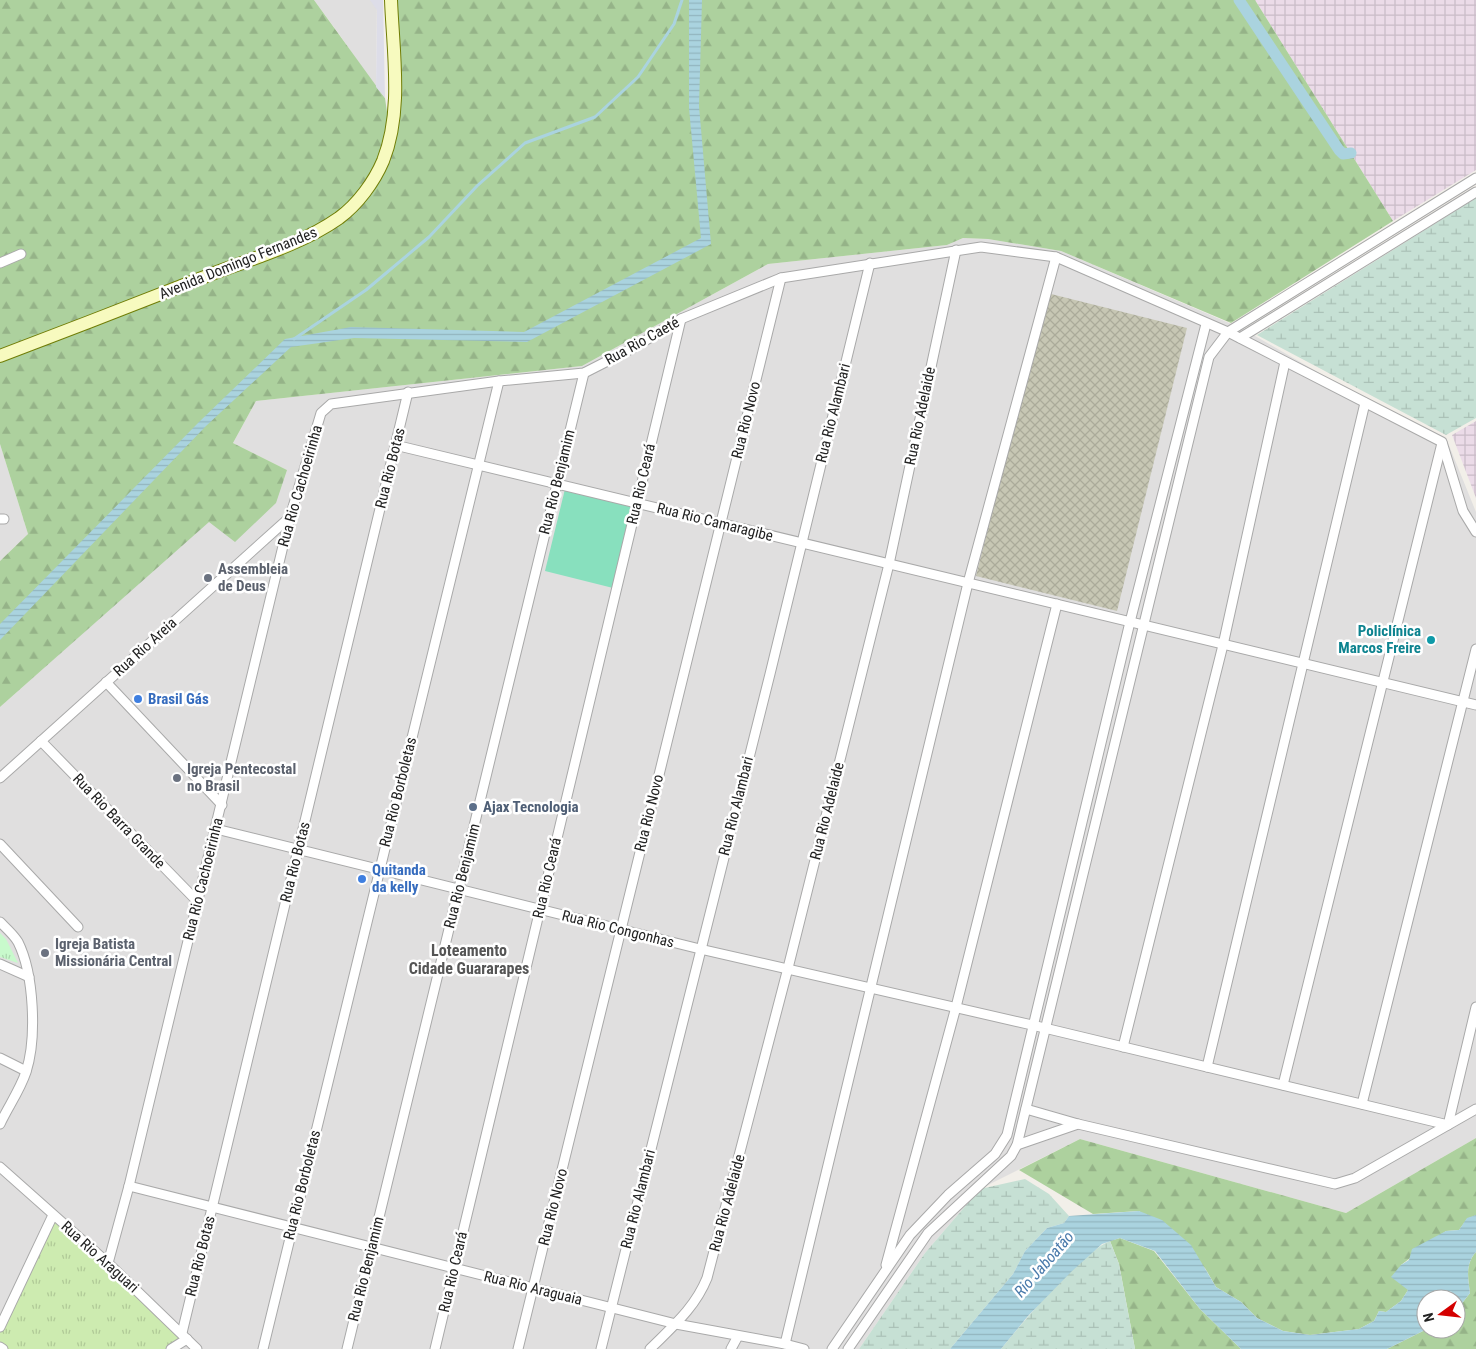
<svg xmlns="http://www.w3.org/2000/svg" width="1476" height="1349" viewBox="0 0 1476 1349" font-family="'Roboto Condensed',sans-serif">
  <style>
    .residential { fill: #e0dfdf }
    .industrial { fill: url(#industrial-grid) }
    .construction { fill: url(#construction-cross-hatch) }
    .grass { fill: url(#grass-tufts) }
    .forest { fill: url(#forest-firs) }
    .wetland { fill: url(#wetland-marsh) }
    .park { fill: url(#park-tufts) }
    .pitch { fill: #88e0be }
    .plaza { fill: #dddde8 }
    .water { fill: url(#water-rules) }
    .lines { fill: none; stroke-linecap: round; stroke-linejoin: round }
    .stream { stroke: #aad3df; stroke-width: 3 }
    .canal { stroke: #aad3df; stroke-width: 11 }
    .street-casing { stroke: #a9a9a9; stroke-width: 11 }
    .secondary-casing { stroke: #707d05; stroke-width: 14 }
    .street { stroke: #fff; stroke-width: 9 }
    .secondary { stroke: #f7fabf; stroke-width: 12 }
    .worship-dot { fill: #6b7280; stroke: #fff; stroke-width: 2 }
    .culture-dot { fill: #0f9aa8; stroke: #fff; stroke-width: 2 }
    .shop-dot { fill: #3f7fe0; stroke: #fff; stroke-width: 2 }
    .service-dot { fill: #5c6f8a; stroke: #fff; stroke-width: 2 }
    .labels { text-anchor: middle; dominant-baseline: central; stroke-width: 5; stroke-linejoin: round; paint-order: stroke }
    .street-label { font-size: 15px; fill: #222; stroke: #fff }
    .worship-label { font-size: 15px; font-weight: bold; fill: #5b616d; stroke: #fff; text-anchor: start }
    .culture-label { font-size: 15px; font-weight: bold; fill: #0d838f; stroke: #fff; text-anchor: end }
    .shop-label { font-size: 15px; font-weight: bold; fill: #366cbe; stroke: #fff; text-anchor: start }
    .service-label { font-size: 15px; font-weight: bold; fill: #4e5e75; stroke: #fff; text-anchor: start }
    .neighbourhood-label { font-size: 16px; font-weight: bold; fill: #555; stroke: #fff }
    .water-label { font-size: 16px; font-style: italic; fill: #4a7aab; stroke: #fff }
  </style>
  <defs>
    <pattern id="industrial-grid" width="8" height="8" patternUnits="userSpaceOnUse" patternTransform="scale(1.25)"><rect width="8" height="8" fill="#ebdbe8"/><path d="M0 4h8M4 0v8" fill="none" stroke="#c9bcc7"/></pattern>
    <pattern id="construction-cross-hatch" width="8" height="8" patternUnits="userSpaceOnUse" patternTransform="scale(1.25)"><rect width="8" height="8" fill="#c7c7b4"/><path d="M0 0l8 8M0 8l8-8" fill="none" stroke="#abab9a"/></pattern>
    <pattern id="grass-tufts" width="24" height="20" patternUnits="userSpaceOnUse" patternTransform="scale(1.25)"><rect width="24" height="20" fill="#cdebb0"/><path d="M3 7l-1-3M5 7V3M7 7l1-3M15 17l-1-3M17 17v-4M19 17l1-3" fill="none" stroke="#b0c997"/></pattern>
    <pattern id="forest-firs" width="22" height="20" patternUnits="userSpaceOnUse" patternTransform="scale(1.25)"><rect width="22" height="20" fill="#add19e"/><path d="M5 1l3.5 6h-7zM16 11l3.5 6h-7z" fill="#95b388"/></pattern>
    <pattern id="wetland-marsh" width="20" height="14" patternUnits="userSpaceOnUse" patternTransform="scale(1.25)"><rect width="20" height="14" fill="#c6e0d4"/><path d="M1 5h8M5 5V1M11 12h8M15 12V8" fill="none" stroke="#aac0b6"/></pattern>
    <pattern id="park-tufts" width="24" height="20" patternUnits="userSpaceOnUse" patternTransform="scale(1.25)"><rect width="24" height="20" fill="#c8facc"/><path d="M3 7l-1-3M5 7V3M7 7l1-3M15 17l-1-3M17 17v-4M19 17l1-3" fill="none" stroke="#acd6af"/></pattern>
    <pattern id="water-rules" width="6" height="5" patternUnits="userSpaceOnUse" patternTransform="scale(1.25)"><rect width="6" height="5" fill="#aad3df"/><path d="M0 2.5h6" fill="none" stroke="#92b5bf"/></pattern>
  </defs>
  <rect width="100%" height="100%" fill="#f2efe9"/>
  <g class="residential">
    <path d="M314,0H377L376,87L339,34Z"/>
    <path d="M963,238L988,239L1061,251L1243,329L1340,385L1446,438L1476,512V1138L1346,1213L1080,1139L980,1189L925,1253L859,1349H0V707L209,521L287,470L233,443L256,401L582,366L768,264L947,245Z"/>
    <path d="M0,444L28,534L0,561Z"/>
  </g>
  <g class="industrial">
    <path d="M1255,0H1476V170L1393,221Z"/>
    <path d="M1476,421V498L1452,435Z"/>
  </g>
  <path class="construction" d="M1047,293L1187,328L1117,611L976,576Z"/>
  <path class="grass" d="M53,1215L187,1339L171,1349H3L0,1347V1327Z"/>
  <g class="forest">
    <path d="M0,0H314L385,98L390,133L391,0H1255L1393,221L1231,323L1061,251L988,239L963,238L947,245L768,264L582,366L256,401L233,443L287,470L276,503L235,542L209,522L0,707V561L28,534L0,444Z"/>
    <path d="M1476,1138V1215L1467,1219L1459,1230L1446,1231L1401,1265L1408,1290L1401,1301L1386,1312L1379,1311L1374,1321L1359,1329L1310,1335L1283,1331L1257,1318L1241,1302L1216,1287L1205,1268L1139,1211L1093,1214L1019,1170L1080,1139L1346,1213Z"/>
    <path d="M1120,1238L1154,1251L1200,1309L1241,1349H1135L1119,1264L1110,1241Z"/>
    <path d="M1476,1252V1349H1387L1427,1329H1456V1311L1470,1293C1468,1278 1465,1264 1476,1252Z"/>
  </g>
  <g class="wetland">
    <path d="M1476,198V418L1446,435L1257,335Z"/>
    <path d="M1025,1179L1049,1194L1069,1216L1064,1223L1047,1228L1025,1251L1013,1274L950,1349H859L925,1253L980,1189Z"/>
    <path d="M1110,1241L1119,1264L1135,1349H1001C1023,1322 1081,1252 1110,1241Z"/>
  </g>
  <path class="park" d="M0,933L6,939L18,963L0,957Z"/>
  <path class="pitch" d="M565,489L634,506L613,588L545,571Z"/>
  <path class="plaza" d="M370,0H383L385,98L376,87L377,10Z"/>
  <g class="water">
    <path d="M689,0H702L699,106L711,244L527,342L354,338L291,347L206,426L0,640V624L199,422L285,339L351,327L524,332L701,238L689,108Z"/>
    <path d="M1139,1211L1162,1220L1191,1245L1216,1287L1241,1302L1257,1318L1283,1331L1310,1335L1359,1329L1374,1321L1379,1311L1386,1312L1401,1301L1408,1290L1391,1277L1401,1265L1409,1260L1412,1249L1446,1231L1459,1230L1467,1218L1476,1215V1252C1465,1264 1468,1278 1470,1293L1456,1311V1299H1426L1427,1329L1387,1349H1241L1200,1309L1155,1251L1120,1238L1102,1244L1071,1272L1028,1316L1001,1349H950L1013,1274L1025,1251L1047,1228L1064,1223L1069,1216Z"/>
  </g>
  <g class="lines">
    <path class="stream" d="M294,339L366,290L429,237L477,186L525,143L595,117L638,77L674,24L682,0"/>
    <path class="canal" d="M1239,0L1339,150L1343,154L1351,153"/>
    <defs>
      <g id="street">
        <path d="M0,263L21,254"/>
        <path d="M1240,338L1476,192"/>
        <path d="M395,445L1476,705"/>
        <path d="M0,519H4"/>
        <path d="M106,682L222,805"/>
        <path d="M41,741L197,901"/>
        <path d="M0,778L290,517"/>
        <path d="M216,829L700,949L1032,1025L1448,1125L1476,1007"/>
        <path d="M0,844L78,927"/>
        <path d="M0,922C6,928 14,935 18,942C34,974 37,1038 26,1072C20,1090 8,1107 0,1124"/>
        <path d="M0,964L29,977"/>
        <path d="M1123,1047L1223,645L1285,362"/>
        <path d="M0,1058L26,1071"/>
        <path d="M1207,1067L1365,403"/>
        <path d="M1283,1085L1442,443"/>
        <path d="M1362,1104L1476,649"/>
        <path d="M1026,1109L1078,1124"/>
        <path d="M1017,1145L1078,1124L1335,1184L1355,1178L1476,1109"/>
        <path d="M0,1167L108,1263L197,1349"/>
        <path d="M129,1186L676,1324L785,1344L968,583L1056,257"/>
        <path d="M108,1263L129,1186L290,517L321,413L331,404L499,381L584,373L633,348L681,319L781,278L981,247L1056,257L1228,332L1442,442L1463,511L1476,532"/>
        <path d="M886,1265L956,1007L1057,604"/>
        <path d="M0,1327L53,1215"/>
        <path d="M182,1333L408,392"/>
        <path d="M785,1344L804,1349"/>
        <path d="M0,1347L3,1349"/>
        <path d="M171,1349L187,1339"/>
        <path d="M263,1349L499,381"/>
        <path d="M347,1349L584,373"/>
        <path d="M435,1349L681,319"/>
        <path d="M518,1349L781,278"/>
        <path d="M601,1349L770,674L870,263"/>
        <path d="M650,1349C672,1327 695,1308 707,1278L788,968L889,564L956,250"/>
        <path d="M731,1349L738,1336"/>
        <path d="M832,1349L910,1235L948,1195L995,1154L1007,1135L1130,622L1206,324"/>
        <path d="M848,1349L928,1233L1011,1156L1017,1145L1209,357L1228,332L1476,178"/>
      </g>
      <path id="secondary" d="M0,356C71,329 141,302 212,274C254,258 302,244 339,218C358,204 374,182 383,161C403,111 393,52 391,0"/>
    </defs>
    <use href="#street" class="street-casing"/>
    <use href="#secondary" class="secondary-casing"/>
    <use href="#street" class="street"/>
    <use href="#secondary" class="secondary"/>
  </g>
  <g class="worship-dot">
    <circle cx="208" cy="578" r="5"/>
    <circle cx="177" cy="778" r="5"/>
    <circle cx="45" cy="953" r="5"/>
  </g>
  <circle class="culture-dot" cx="1431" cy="640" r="5"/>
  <g class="shop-dot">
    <circle cx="138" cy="699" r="5"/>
    <circle cx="362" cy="879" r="5"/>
  </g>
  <circle class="service-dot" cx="473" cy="807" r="5"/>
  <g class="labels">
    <g class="street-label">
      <text transform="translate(238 263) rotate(-22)">Avenida Domingo Fernandes</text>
      <text transform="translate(642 341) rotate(-29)">Rua Rio Caeté</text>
      <text transform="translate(833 413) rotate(-76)">Rua Rio Alambari</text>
      <text transform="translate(920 416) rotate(-78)">Rua Rio Adelaide</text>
      <text transform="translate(746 420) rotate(-76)">Rua Rio Novo</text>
      <text transform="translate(390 468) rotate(-76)">Rua Rio Botas</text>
      <text transform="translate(557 482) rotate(-76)">Rua Rio Benjamim</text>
      <text transform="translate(641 484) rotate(-77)">Rua Rio Ceará</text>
      <text transform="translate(300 486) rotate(-74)">Rua Rio Cachoeirinha</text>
      <text transform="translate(715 522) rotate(14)">Rua Rio Camaragibe</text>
      <text transform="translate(145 647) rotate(-42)">Rua Rio Areia</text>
      <text transform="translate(398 792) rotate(-76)">Rua Rio Borboletas</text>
      <text transform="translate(736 806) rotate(-76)">Rua Rio Alambari</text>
      <text transform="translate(827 811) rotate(-76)">Rua Rio Adelaide</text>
      <text transform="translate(649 813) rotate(-76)">Rua Rio Novo</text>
      <text transform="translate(119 821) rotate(46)">Rua Rio Barra Grande</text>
      <text transform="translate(295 862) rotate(-76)">Rua Rio Botas</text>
      <text transform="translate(462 876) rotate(-76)">Rua Rio Benjamim</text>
      <text transform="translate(547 878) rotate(-77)">Rua Rio Ceará</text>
      <text transform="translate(203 879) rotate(-76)">Rua Rio Cachoeirinha</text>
      <text transform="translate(618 929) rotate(14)">Rua Rio Congonhas</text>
      <text transform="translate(302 1185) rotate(-76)">Rua Rio Borboletas</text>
      <text transform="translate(638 1199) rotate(-76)">Rua Rio Alambari</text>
      <text transform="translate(727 1203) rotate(-75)">Rua Rio Adelaide</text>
      <text transform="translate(553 1207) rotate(-76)">Rua Rio Novo</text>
      <text transform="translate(200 1256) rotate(-76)">Rua Rio Botas</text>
      <text transform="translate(100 1257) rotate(42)">Rua Rio Araguari</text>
      <text transform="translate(366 1269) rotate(-76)">Rua Rio Benjamim</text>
      <text transform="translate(453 1272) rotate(-77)">Rua Rio Ceará</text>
      <text transform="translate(533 1288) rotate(14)">Rua Rio Araguaia</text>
    </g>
    <g class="worship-label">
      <text x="218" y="569">Assembleia<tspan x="218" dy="17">de Deus</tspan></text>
      <text x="187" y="769">Igreja Pentecostal<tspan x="187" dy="17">no Brasil</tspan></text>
      <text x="55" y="944">Igreja Batista<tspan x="55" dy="17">Missionária Central</tspan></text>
    </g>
    <g class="culture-label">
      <text x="1421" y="631">Policlínica<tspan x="1421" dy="17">Marcos Freire</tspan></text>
    </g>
    <g class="shop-label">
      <text x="148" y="699">Brasil Gás</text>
      <text x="372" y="870">Quitanda<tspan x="372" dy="17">da kelly</tspan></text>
    </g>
    <g class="service-label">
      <text x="483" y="807">Ajax Tecnologia</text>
    </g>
    <g class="neighbourhood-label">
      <text x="469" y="950">Loteamento<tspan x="469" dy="18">Cidade Guararapes</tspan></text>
    </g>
    <g class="water-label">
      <text transform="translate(1044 1264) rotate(-49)">Rio Jaboatão</text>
    </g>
  </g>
  <g transform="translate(1441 1314) rotate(255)"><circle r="24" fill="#ffffff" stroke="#a7a7a7"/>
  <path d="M0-4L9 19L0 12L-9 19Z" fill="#d40000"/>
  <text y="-8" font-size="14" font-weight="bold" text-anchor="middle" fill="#222222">N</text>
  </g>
</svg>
